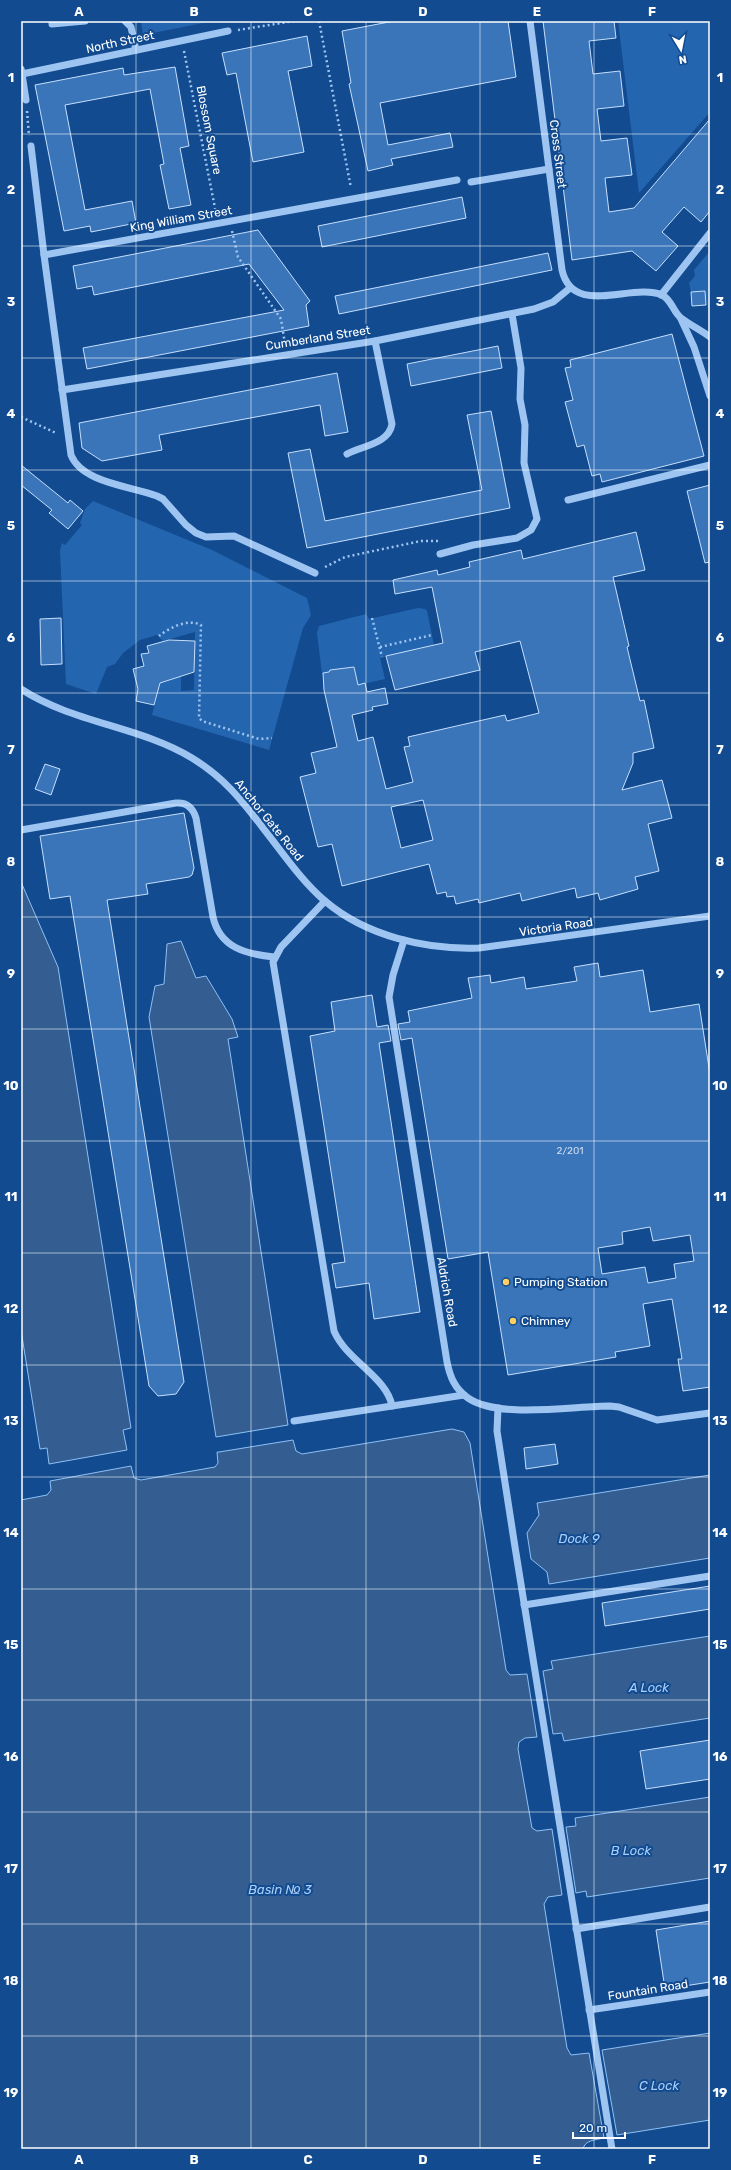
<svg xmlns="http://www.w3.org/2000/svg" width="731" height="2170" viewBox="0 0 731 2170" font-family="Rubik,sans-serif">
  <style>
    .green { fill: #2465b0 }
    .water { fill: #345e91; stroke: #8fc0f5 }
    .building { fill: #3b75b9; stroke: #c5dffd; fill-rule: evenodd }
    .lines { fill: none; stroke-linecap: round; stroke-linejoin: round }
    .path { stroke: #9ec5f2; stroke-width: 2.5; stroke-dasharray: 2 3; stroke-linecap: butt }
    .minor { stroke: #9ec5f2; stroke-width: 7 }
    .grid { fill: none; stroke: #fff; stroke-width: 1; stroke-opacity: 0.55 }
    .poi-dot { fill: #ffcf5f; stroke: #124b90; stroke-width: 1.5 }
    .labels { text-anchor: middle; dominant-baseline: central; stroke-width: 4; stroke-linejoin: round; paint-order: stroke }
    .number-label { font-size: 10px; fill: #cedcee }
    .street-label { font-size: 12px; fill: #fff; stroke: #124b90 }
    .poi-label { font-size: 12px; fill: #fff; stroke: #124b90; text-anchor: start }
    .water-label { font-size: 13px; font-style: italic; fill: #a9cff9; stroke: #124b90 }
    .neatline { fill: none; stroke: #fff; stroke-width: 1.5 }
    .grid-label { font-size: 13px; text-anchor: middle; font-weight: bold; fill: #fff }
  </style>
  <rect width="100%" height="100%" fill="#124b90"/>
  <g class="green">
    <path d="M141,21H213L143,35Z"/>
    <path d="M618,21H710V112L639,193Z"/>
    <path d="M710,251V323L705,291L691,292L689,283L695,276L694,270Z"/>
    <path d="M93,501L212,550L307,598L311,615L303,628L269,750L152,715L161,681L181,676V691L194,690L195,632L163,641L157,635L140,640L123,653L115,664L107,667L96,694L66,684L60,550L62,543L65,545L82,525L80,523L85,509Z"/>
    <path d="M418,608L425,609L427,611L434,645L380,658L385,679L358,685L354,667L330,670L329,672L322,674L317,633L319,626L362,615L366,614L369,619Z"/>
  </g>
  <g class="water">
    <path d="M21,882L58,967L131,1428L123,1430L127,1450L49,1464L47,1448L40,1449L21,1330Z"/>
    <path d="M181,941L196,978L206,976L232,1019L238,1037L228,1039L288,1425L216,1437L149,1017L155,986L164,984L167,944Z"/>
    <path d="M452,1429L464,1432L470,1443L506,1670L510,1675L527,1674L537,1737L525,1738L519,1742L518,1749L532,1828L537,1831L552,1829L562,1895L548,1897L544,1904L567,2048L571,2055L589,2053L604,2138C595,2140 585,2140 583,2149H21V1500L47,1495L51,1490L50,1481L131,1466L134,1478L141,1480L215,1467L218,1463L217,1452H219L293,1440L296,1451L302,1454Z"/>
    <path d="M710,1475V1558L549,1584L547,1572L531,1559L527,1533L539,1515L537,1503Z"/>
    <path d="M710,1636V1718L564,1741L562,1733L553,1734L543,1671L553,1669L551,1661Z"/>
    <path d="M710,1797V1878L587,1897L586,1891L576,1893L566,1827L576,1826L575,1818Z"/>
    <path d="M710,2033V2120L617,2135L602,2050Z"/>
  </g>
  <g class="building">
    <path d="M394,21H508L516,77L380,103L388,145L450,133L453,147L391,159L393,165L368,171L349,84L351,83L342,31Z"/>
    <path d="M543,21H614L616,38L589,41L593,74L620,71L624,106L597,109L601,141L627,138L632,175L605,178L609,212L634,208L710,119V211L701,222L684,207L662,232L678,246L656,271L632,251L572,260Z"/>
    <path d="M307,36L312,66L288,71L304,152L253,162L236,73L227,75L222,53Z"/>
    <path d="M175,67L189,146L180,148L191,205L169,209L160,165L164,164L150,89L65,105L85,210L132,201L136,223L91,232L90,226L64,231L35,85L123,68L124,75Z"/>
    <path d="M462,197L466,218L322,247L318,226Z"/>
    <path d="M258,230L310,301L306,305L309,326L87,369L83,348L284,310L249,264L94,295L92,286L77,289L73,266Z"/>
    <path d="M548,253L552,270L339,314L335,296Z"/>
    <path d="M705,291L706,305L692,306L691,292Z"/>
    <path d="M672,334L704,456L602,482L600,474L592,476L584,445L577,447L565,402L573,400L565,368L571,367L570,360Z"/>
    <path d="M498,346L502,368L411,386L407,364Z"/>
    <path d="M337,373L348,432L325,436L320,405L159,435L162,450L102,461L82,448L79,423Z"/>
    <path d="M491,411L510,508L307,548L288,453L310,449L325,521L482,490L467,415Z"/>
    <path d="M21,465L68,503L70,500L83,511L68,529L49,513L52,510L21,485Z"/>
    <path d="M710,485V562L705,563L687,491Z"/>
    <path d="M636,532L645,570L613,577L629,646L627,647L640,701L644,700L654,748L633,753V763L622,790L662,780L672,818L648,824L659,871L635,877L638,889L600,900L598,893L577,898L575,888L522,901L520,893L479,903L478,899L456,904L454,896L447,897L446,892L437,894L429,864L342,886L332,844L318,847L300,777L316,773L311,753L337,747L324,690L323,673L329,672L330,670L354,667L358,685L365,683L367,692L385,688L388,704L372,707L373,710L352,715L358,741L373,737L386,789L413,782L404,747L410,746L408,737L505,715L507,721L539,713L520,641L475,652L480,670L395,690L386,656L443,643L432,587L395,594L393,580L437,570L438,575L470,567L469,562L521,550L523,559ZM423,800L433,840L401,848L391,807Z"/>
    <path d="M61,618L62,664L41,665L40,619Z"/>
    <path d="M169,640L195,641L194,672L160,683L154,705L136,701L138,689L133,669L144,666L141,654L149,653L147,646Z"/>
    <path d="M45,764L60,769L51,795L35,789Z"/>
    <path d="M184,813L194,868L192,875L189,877L146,884L148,894L107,900L184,1382L176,1394L158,1396L149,1386L70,896L50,899L40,836Z"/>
    <path d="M598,963L600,977L643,970L650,1012L699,1004L710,1074V1387L683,1391L678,1359H682L672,1299L643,1304L650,1346L615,1352L616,1357L508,1375L488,1252L448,1259L412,1038L401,1040L398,1024L410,1022L408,1011L472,998L468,978L490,975L491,983L524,977L526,989L577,981L574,967ZM650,1227L653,1241L690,1235L694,1261L674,1264L676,1278L648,1283L645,1267L602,1274L598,1248L623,1244L622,1232Z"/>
    <path d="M372,995L377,1027L388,1025L391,1041L379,1043L420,1312L374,1319L369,1283L336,1288L332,1264L345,1262L310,1036L335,1031L331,1002Z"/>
    <path d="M555,1444L558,1464L526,1469L524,1448Z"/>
    <path d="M710,1586V1609L605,1626L602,1603Z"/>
    <path d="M710,1740V1779L646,1789L640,1751Z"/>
    <path d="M710,1921V1982L665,1989L656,1930Z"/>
  </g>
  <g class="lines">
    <g class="path">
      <path d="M319,21L351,188"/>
      <path d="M238,30L294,21"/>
      <path d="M184,51L216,213"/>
      <path d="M27,111L29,136"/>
      <path d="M232,231L238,257L281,319L285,344"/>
      <path d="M21,417L56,433"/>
      <path d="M325,567L345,557L421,541H438"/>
      <path d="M372,618L382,657"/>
      <path d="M159,636C169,628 188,618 201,625L199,718L202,721L259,739L272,738"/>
      <path d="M380,647L432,635"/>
    </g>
    <g class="minor">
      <path d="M52,21V24L85,21"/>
      <path d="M125,21L131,27L136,50"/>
      <path d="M530,21L562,270C573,318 632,282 662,295C672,300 673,312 681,318C690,325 701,330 710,337"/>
      <path d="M21,69L22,74L228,31"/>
      <path d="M22,74L26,100"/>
      <path d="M31,146L44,255"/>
      <path d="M471,182L549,169"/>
      <path d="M661,295L710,233"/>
      <path d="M681,319L694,347L710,396"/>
      <path d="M62,390L375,341L534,309L553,302L570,288"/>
      <path d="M347,454C361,446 389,444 392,424L375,341"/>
      <path d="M568,500L710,465"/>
      <path d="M440,554L473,545L517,538L531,530L537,519L524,463L525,425L520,399L521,368L512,314"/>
      <path d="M315,573L234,536L206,537L196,533L186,525L163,499L157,496C131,486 82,483 71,455L44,255L457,180"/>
      <path d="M21,689C73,723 139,726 192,758C228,780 245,805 270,837C287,859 304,883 325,901C366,936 426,950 479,948L710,916"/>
      <path d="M21,830L176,803C187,802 193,808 196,818L213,917C220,948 246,954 274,957"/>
      <path d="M325,901L281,947L273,962L334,1331C346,1360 387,1377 392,1406L464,1395"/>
      <path d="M404,940L393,975L389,997L447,1362C450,1377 455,1389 468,1398C498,1419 573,1406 610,1406L619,1407L657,1420L710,1413"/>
      <path d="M498,1408L497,1431L515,1547L612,2149"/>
      <path d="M294,1421L392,1406"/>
      <path d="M524,1605L710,1576"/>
      <path d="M576,1929L710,1907"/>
      <path d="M589,2010L710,1992"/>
    </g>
  </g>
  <path class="grid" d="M136,21V2149M251,21V2149M366,21V2149M480,21V2149M594,21V2149M21,134H710M21,246H710M21,358H710M21,470H710M21,581H710M21,693H710M21,805H710M21,917H710M21,1029H710M21,1141H710M21,1253H710M21,1365H710M21,1477H710M21,1589H710M21,1700H710M21,1812H710M21,1924H710M21,2036H710"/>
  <g class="poi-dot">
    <circle cx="506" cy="1282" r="4"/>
    <circle cx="513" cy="1321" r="4"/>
  </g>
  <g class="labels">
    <g class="number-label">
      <text x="570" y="1151">2/201</text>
    </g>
    <g class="street-label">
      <text transform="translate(120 42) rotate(-12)">North Street</text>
      <text transform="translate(209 130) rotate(79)">Blossom Square</text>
      <text transform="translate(558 154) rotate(83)">Cross Street</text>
      <text transform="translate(181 219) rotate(-10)">King William Street</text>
      <text transform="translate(318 338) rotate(-9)">Cumberland Street</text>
      <text transform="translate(269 820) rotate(51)">Anchor Gate Road</text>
      <text transform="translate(556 927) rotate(-8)">Victoria Road</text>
      <text transform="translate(447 1292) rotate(80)">Aldrich Road</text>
      <text transform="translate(648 1990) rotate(-9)">Fountain Road</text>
    </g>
    <g class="poi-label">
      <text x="514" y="1282">Pumping Station</text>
      <text x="521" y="1321">Chimney</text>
    </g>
    <g class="water-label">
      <text x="579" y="1538">Dock 9</text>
      <text x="649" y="1687">A Lock</text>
      <text x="631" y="1850">B Lock</text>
      <text x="280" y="1889">Basin № 3</text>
      <text x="659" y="2085">C Lock</text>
    </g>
  </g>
  <rect width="731" height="2170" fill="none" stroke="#124b90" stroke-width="44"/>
  <g transform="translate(681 50) rotate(170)" stroke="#124b90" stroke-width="3" paint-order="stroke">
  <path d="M0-3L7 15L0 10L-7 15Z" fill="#ffffff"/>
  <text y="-6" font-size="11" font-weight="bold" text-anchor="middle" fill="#ffffff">N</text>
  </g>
  <path d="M573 2132v6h52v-6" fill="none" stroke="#ffffff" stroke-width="2"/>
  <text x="579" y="2132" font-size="12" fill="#ffffff" stroke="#124b90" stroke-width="3" paint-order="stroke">20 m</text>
  <rect x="22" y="22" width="687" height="2126" class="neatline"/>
  <g class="grid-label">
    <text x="79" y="16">A</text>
    <text x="194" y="16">B</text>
    <text x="308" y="16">C</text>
    <text x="423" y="16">D</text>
    <text x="537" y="16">E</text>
    <text x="652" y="16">F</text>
    <text x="11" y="82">1</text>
    <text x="720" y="82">1</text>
    <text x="11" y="194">2</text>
    <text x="720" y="194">2</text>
    <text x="11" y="306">3</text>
    <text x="720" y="306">3</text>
    <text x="11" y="418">4</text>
    <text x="720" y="418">4</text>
    <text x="11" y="530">5</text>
    <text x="720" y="530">5</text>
    <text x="11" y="642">6</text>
    <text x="720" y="642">6</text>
    <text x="11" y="754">7</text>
    <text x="720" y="754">7</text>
    <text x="11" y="866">8</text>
    <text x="720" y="866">8</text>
    <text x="11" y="978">9</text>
    <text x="720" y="978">9</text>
    <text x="11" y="1090">10</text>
    <text x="720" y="1090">10</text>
    <text x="11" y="1201">11</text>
    <text x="720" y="1201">11</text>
    <text x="11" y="1313">12</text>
    <text x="720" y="1313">12</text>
    <text x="11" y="1425">13</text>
    <text x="720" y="1425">13</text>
    <text x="11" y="1537">14</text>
    <text x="720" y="1537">14</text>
    <text x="11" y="1649">15</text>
    <text x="720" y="1649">15</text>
    <text x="11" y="1761">16</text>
    <text x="720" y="1761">16</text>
    <text x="11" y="1873">17</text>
    <text x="720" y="1873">17</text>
    <text x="11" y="1985">18</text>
    <text x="720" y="1985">18</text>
    <text x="11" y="2097">19</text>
    <text x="720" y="2097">19</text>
    <text x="79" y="2164">A</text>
    <text x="194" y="2164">B</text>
    <text x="308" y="2164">C</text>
    <text x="423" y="2164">D</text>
    <text x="537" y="2164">E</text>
    <text x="652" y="2164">F</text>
  </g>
</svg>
